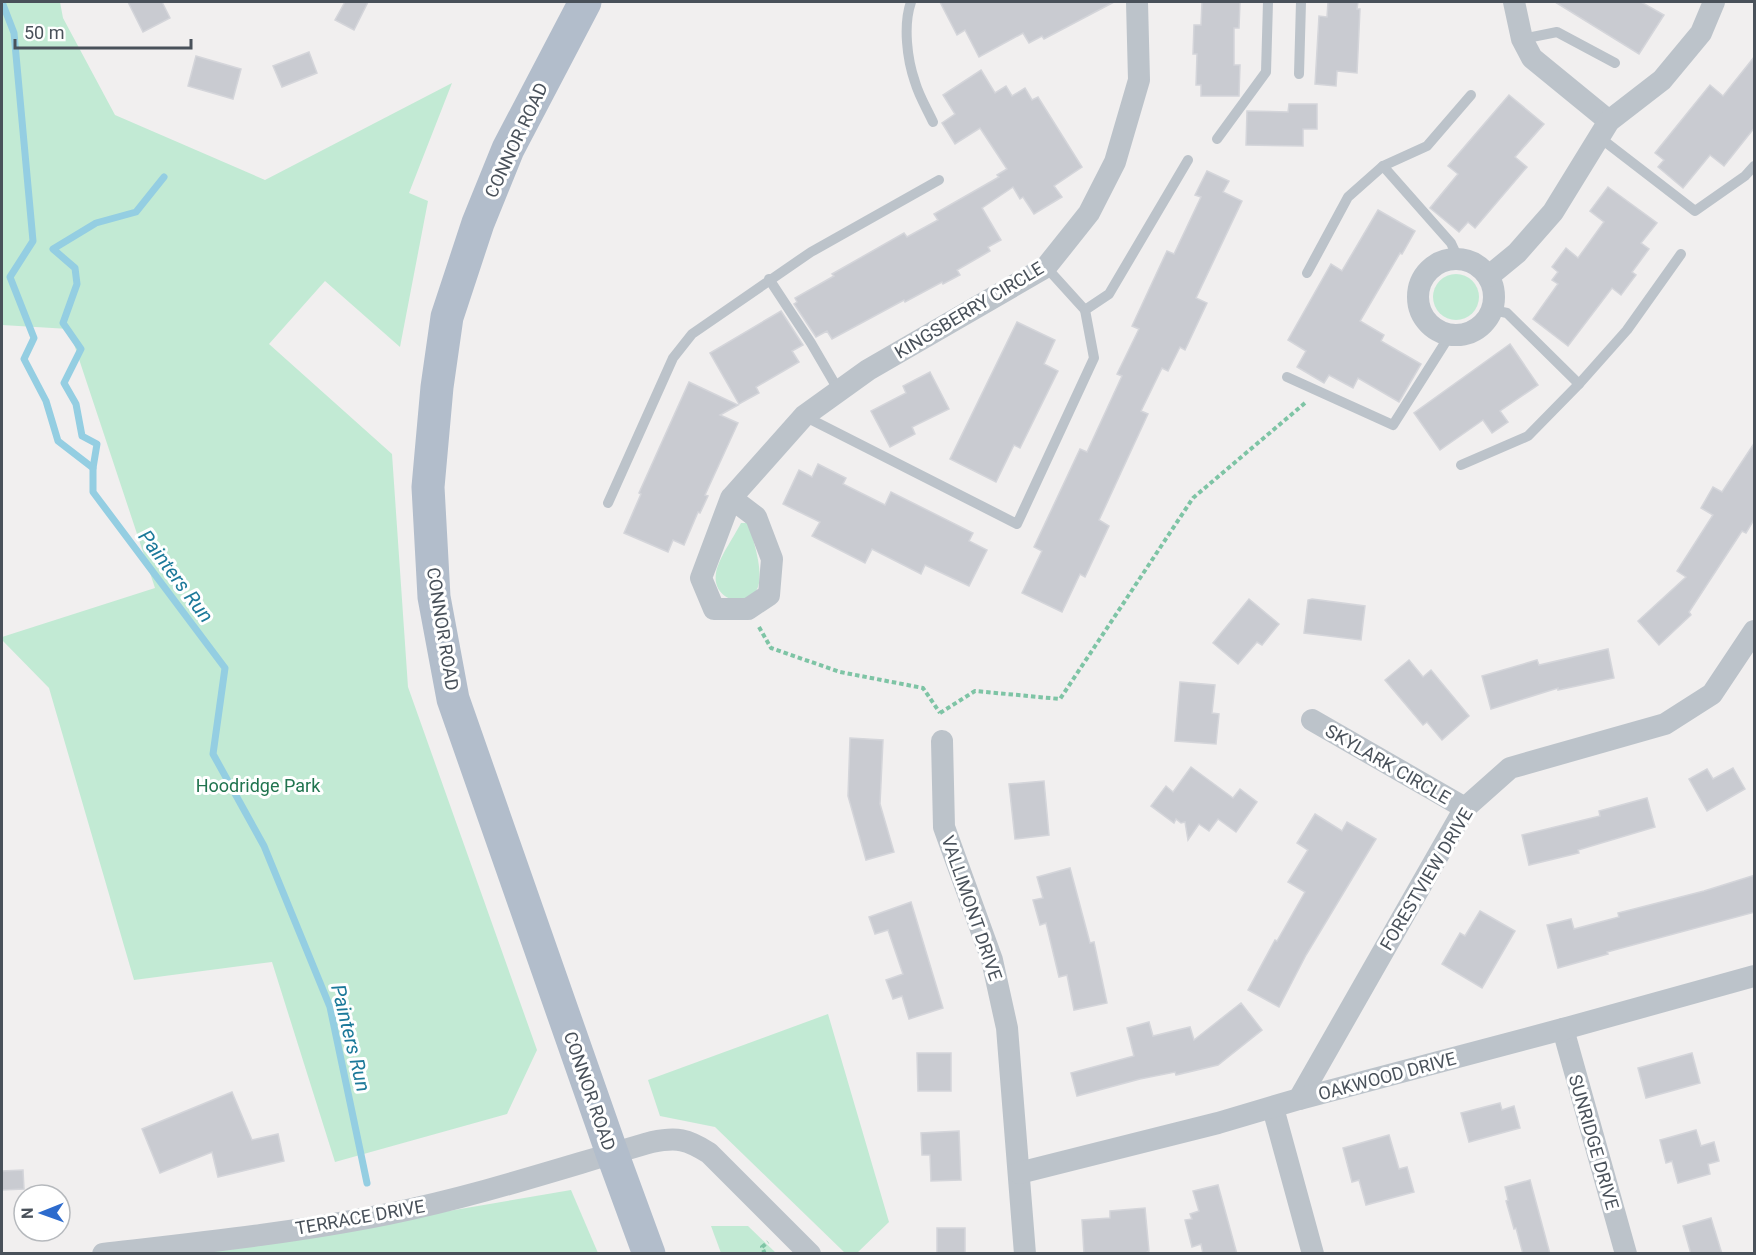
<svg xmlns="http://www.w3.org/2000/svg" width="1756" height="1255" viewBox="0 0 1756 1255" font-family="Roboto,sans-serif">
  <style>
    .green { fill: #c2ead4 }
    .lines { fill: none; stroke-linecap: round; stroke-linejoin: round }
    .stream { stroke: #94cee2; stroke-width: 7 }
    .building { fill: #c9cbd1; stroke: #d4d5da; stroke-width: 1.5 }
    .path { stroke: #7ec4a5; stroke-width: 4; stroke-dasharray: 4.5 3; stroke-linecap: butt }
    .lane { stroke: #bcc3ca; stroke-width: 10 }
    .street { stroke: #bcc3ca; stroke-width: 22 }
    .primary { stroke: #b2bdcb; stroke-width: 33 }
    .labels { text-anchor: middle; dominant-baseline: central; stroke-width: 6; stroke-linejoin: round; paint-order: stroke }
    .street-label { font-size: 18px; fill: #49515a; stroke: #fff }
    .park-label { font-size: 18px; fill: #21744f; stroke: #fff }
    .water-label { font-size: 20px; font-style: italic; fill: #1c799a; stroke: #fff }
  </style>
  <rect width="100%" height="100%" fill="#f1efef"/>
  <g class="green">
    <path d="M2,2H60L63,18L115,115L265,180L452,83L409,193L428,201L400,347L325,281L269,344L392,454L408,687L537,1050L507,1114L335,1162L272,962L134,980L49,688L2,640V637L155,588L69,329L2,325Z"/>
    <circle cx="1456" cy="297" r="23"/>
    <path d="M741,523H749C753,541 762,565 759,583C754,611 711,603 716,573C718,559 734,537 741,523Z"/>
    <path d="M828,1014L889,1222L857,1253H845L715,1127L660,1116L648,1080Z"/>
    <path d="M571,1190L598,1253L197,1254Z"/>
    <path d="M711,1226H748L776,1253H721Z"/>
  </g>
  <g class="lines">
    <g class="stream">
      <path d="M2,2L14,33L33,241L10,277L34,338L24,359L46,401L58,441L93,468V492L225,668L213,754L264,846L330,1007L367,1183"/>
      <path d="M93,468L97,444L82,436L76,404L64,383L81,349L63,323L77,284L75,268L53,249L96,223L136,212L164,177"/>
    </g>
  </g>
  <g class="building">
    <path d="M128,2H162L170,18L143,32Z"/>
    <path d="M345,2H368L354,30L335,20Z"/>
    <path d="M940,2H1114L1044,39L1042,36L1029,43L1023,33L979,57L965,30L957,35Z"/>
    <path d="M1202,2H1240L1239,28H1234V65H1240L1239,96H1201V85H1196L1197,54H1193L1194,25H1201Z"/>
    <path d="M1328,2H1358L1357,9H1360L1357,73L1337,71L1336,86L1315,84L1319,16L1327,17Z"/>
    <path d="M1555,2H1641L1664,15L1639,54Z"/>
    <path d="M309,52L317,73L282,87L273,66Z"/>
    <path d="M196,56L241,69L233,99L188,86Z"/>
    <path d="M1755,56V127L1724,166L1710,155L1683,188L1658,167L1664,160L1655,153L1710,85L1723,96Z"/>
    <path d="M981,70L995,93L1006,86L1012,96L1025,88L1032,100L1038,97L1082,167L1054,186L1062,197L1034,214L1023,197L1020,199L1013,187L982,208L1001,240L988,247L990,251L957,270L960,275L943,284L942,282L905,302L904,300L832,339L827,331L816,337L794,304L797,302L795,298L834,276L832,274L904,233L907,237L938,220L934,214L999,177L997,175L1007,169L980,128L955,144L942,123L955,114L943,95Z"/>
    <path d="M1509,95L1544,124L1515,157L1527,167L1475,228L1468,222L1459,232L1430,208L1458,174L1448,166Z"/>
    <path d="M1289,104H1317V129H1303V146L1246,145L1247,111L1288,112Z"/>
    <path d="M1207,171L1229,181L1223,192L1242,201L1196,298L1207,303L1185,350L1180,347L1168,371L1162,368L1141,411L1148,414L1099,520L1109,526L1085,577L1080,574L1062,612L1022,593L1042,551L1034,547L1080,449L1087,452L1122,376L1117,374L1139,329L1132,326L1167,251L1174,254L1201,197L1195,195Z"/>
    <path d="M1608,187L1657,223L1641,243L1649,249L1632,272L1636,275L1621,295L1612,288L1568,346L1533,319L1558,284L1552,280L1558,272L1552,267L1566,248L1578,258L1604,222L1590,211Z"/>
    <path d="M1378,210L1415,231L1402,254L1400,253L1360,321L1384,335L1381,341L1421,364L1399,402L1358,378L1353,388L1329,375L1324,383L1297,367L1306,351L1288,340L1331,264L1342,271Z"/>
    <path d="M781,311L803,345L792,351L799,362L756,387L759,393L739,404L710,353Z"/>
    <path d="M1017,322L1055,340L1044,364L1058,371L1020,448L1014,445L996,482L950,459Z"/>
    <path d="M1510,344L1538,385L1500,411L1508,422L1492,433L1483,420L1440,450L1414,413Z"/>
    <path d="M930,372L949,409L912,427L915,434L890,447L871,411L906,393L903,386Z"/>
    <path d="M689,382L738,405L720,415L738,423L705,495L708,496L700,513L698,512L684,545L673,540L668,552L624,533L641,494L639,493Z"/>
    <path d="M1755,442V518L1746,533L1742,531L1689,612L1691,615L1659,645L1638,621L1686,577L1677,571L1713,515L1701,508L1713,487L1722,492Z"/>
    <path d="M818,464L846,478L843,484L885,505L891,492L973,533L969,541L987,550L969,586L925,565L921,574L872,549L865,563L812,536L820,522L783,504L799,470L812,477Z"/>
    <path d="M1249,599L1279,624L1262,645L1257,642L1238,664L1213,643Z"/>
    <path d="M1312,599L1365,606L1361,640L1304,633L1308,600Z"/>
    <path d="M1608,649L1614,678L1558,690V688L1491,709L1482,676L1537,660L1539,665Z"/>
    <path d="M1409,660L1423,677L1431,670L1469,716L1442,740L1427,722L1423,725L1385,680Z"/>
    <path d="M1180,682L1215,685L1212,713L1219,714L1216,744L1175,741Z"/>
    <path d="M850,738L883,740L880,804L894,852L866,860L848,796Z"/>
    <path d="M1191,767L1233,798L1240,789L1257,802L1236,832L1218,819L1209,831L1199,824L1188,840L1185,822L1181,823L1176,819L1174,823L1151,806L1166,786L1173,792Z"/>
    <path d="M1733,768L1745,789L1707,811L1689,779L1707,769L1713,779Z"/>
    <path d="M1044,781L1049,835L1015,839L1009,784Z"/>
    <path d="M1647,798L1655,827L1578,850L1579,853L1529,865L1522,835L1600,816L1599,811Z"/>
    <path d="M1315,814L1342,831L1347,822L1376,839L1306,955L1279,1007L1248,990L1275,940L1277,941L1305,892L1288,882L1308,850L1297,843Z"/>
    <path d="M1070,868L1090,943L1094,942L1107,1003L1074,1010L1067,975L1059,977L1046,923L1040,925L1033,900L1043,898L1037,877Z"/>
    <path d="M1755,875V912L1607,952L1608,954L1558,968L1547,925L1571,919L1574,929L1619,917L1618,913L1704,891Z"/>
    <path d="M911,902L943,1008L909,1019L902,996L893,999L886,980L903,974L888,930L875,934L869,917Z"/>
    <path d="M1480,911L1515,931L1482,988L1442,964L1460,933L1465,936Z"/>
    <path d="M1241,1003L1262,1030L1218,1065L1176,1075L1175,1072L1140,1079L1077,1096L1071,1073L1134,1056L1127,1028L1149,1022L1153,1036L1190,1027L1194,1040Z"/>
    <path d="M917,1053H951V1091H918Z"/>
    <path d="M1692,1053L1700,1083L1646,1098L1638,1068Z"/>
    <path d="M232,1092L252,1140L278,1134L284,1161L218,1177L212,1152L160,1173L142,1129Z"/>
    <path d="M1500,1103L1502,1110L1514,1106L1520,1128L1469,1142L1461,1113Z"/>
    <path d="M1696,1130L1701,1146L1714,1142L1719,1161L1708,1164L1710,1174L1678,1183L1672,1161L1666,1163L1660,1140Z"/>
    <path d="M959,1131L961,1180L931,1181L930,1155H922L921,1133Z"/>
    <path d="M1389,1135L1399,1169L1407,1167L1414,1192L1366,1205L1359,1180L1352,1182L1343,1148Z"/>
    <path d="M23,1170L24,1189L2,1190V1171Z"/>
    <path d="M1530,1180L1550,1254H1523L1516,1228L1514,1229L1506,1201L1508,1200L1505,1187Z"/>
    <path d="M1218,1185L1237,1254H1203L1201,1244L1192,1247L1185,1220L1192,1219L1190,1214L1199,1211L1193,1191Z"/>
    <path d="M1145,1208L1149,1251L1144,1254H1084L1082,1220L1110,1218V1211Z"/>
    <path d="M1711,1218L1722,1254H1691L1683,1226Z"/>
    <rect x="937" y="1228" width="28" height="26"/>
  </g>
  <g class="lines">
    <g class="path">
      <path d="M759,627L771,648L840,672L923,688L940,713"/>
      <path d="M940,713L975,691L1060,699L1193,498L1305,403"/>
      <path d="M765,1254L762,1247L768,1242"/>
    </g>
    <g class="lane">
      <path d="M911,2C903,25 907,59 915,82C919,96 927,109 933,122"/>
      <path d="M1522,39L1557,32L1615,63"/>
      <path d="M1299,74L1301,2"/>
      <path d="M1599,137L1695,211L1745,176L1754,166"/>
      <path d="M1217,139L1266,72L1268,2"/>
      <path d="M1383,166L1451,243L1458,258"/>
      <path d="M1046,267L1085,310"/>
      <path d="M1307,273L1348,197L1383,166L1427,146L1471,95"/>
      <path d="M769,279L811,343L839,391"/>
      <path d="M1493,310L1507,313L1579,384"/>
      <path d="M1287,377L1393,425L1450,335"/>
      <path d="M804,416L1017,524L1094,358L1085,310L1109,294L1188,160"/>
      <path d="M1461,465L1528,436L1579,384L1627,330L1681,254"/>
      <path d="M608,503L673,358L692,334L811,252L939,180"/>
    </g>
    <g class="street">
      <path d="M1514,2L1522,39L1532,58L1609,121"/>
      <circle cx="1456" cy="297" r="38"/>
      <path d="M1489,276L1517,253L1553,212L1609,121L1662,80L1701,33L1714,2"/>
      <path d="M731,498L756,517L772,559L769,595L748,609H714L701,578L731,498L804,416L868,370L1046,267L1089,213L1115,162L1139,80L1137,2"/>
      <path d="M1312,720L1465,808"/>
      <path d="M942,741L944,827L992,960L1007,1028L1025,1254"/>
      <path d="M1563,1029L1626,1254"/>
      <path d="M1299,1099L1465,808L1510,768L1665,724L1712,694L1754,631"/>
      <path d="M1273,1108L1313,1254"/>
      <path d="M1019,1173L1218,1123L1299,1099L1563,1029L1754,976"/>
      <path d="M103,1254C198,1243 294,1233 388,1214C478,1196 564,1167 652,1142C677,1137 687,1139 709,1153L810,1254"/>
    </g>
    <path class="primary" d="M585,2L508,149L478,223L447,317L437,387L428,487L434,597L453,699L612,1153L649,1254"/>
  </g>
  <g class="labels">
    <g class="street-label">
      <text transform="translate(516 140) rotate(-65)">CONNOR ROAD</text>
      <text transform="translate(969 310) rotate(-31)">KINGSBERRY CIRCLE</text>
      <text transform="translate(443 629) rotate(81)">CONNOR ROAD</text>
      <text transform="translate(1388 764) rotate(30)">SKYLARK CIRCLE</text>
      <text transform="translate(1426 879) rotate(-59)">FORESTVIEW DRIVE</text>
      <text transform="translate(972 908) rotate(71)">VALLIMONT DRIVE</text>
      <text transform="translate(1387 1076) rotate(-15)">OAKWOOD DRIVE</text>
      <text transform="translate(590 1091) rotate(71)">CONNOR ROAD</text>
      <text transform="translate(1594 1142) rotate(74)">SUNRIDGE DRIVE</text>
      <text transform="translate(360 1217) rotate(-10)">TERRACE DRIVE</text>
    </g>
    <g class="park-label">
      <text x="258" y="785">Hoodridge Park</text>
    </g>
    <g class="water-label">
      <text transform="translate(176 576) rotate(53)">Painters Run</text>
      <text transform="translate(351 1038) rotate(76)">Painters Run</text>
    </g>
  </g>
  <rect width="1756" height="1255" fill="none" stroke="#49515a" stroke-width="6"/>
  <g transform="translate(42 1213) rotate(269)"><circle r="28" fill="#ffffff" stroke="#b6b9bd" stroke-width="1.5"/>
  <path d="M0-4.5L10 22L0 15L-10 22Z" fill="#2d6bcd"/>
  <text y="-9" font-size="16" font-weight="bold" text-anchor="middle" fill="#49515a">N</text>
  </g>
  <path d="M15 39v9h176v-9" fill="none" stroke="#49515a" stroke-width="3"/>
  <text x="24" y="39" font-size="18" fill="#49515a" stroke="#ffffff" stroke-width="4.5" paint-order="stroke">50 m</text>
</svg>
